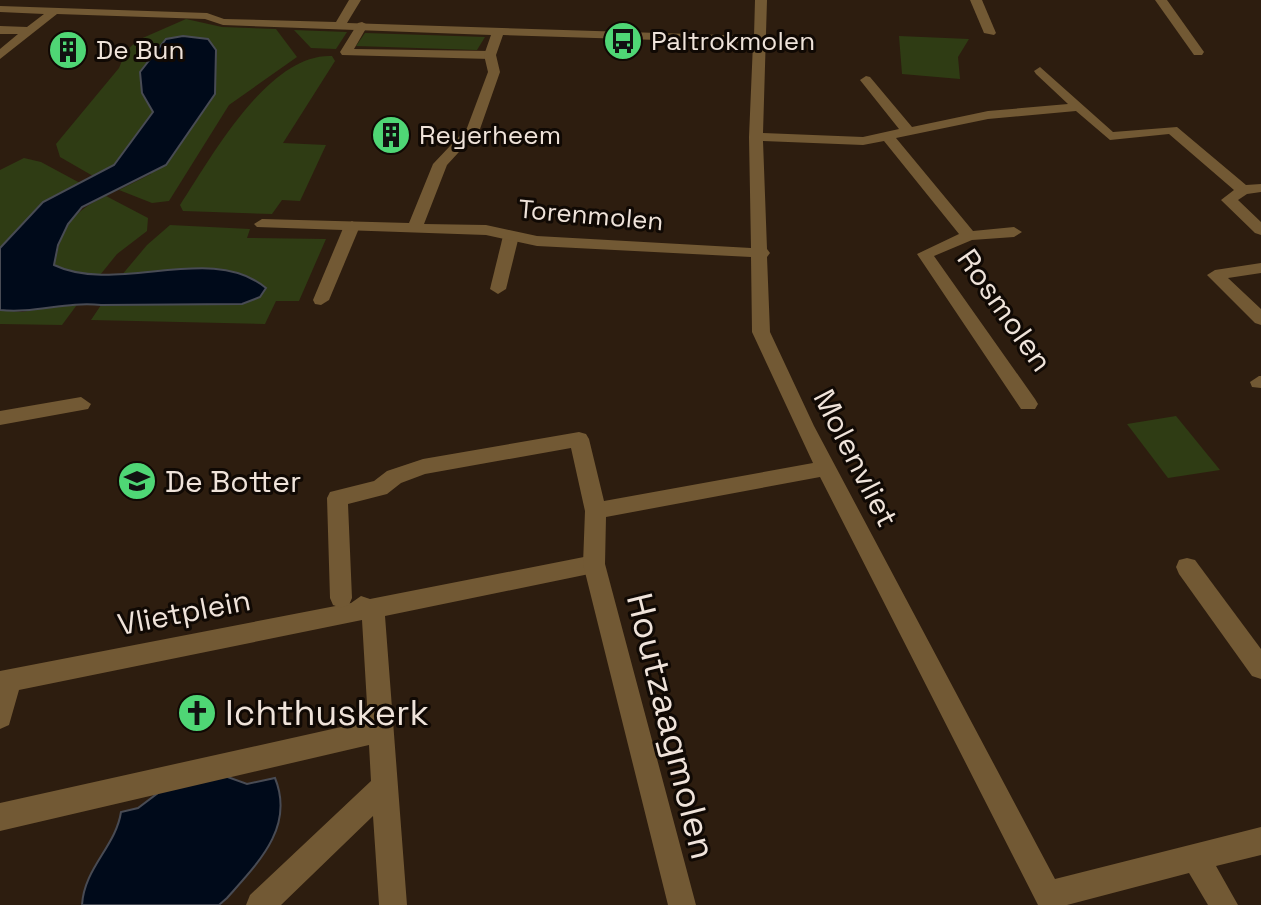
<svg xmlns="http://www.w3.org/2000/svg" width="1261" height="905" viewBox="0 0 1261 905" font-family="'Space Grotesk',sans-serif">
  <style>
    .green { fill: #2f3c14 }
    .water { fill: #000a1a; stroke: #484b54; stroke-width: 2 }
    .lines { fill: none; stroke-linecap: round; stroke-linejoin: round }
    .service { fill: #725934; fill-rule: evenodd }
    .pedestrian { fill: #725934; fill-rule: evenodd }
    .minor { fill: #725934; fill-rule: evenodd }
    .labels { text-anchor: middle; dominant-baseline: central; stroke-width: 6; stroke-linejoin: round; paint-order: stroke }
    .far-poi-label { font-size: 26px; fill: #efe3da; stroke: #100904; text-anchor: start }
    .far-street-label { font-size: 26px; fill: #efe3da; stroke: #100904 }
    .street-label { font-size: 30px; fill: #efe3da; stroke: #100904 }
    .poi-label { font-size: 30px; fill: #efe3da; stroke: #100904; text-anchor: start }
    .near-poi-label { font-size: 36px; fill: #efe3da; stroke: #100904; text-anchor: start }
    .near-street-label { font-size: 36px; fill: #efe3da; stroke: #100904 }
  </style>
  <rect width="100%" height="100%" fill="#2d1d0f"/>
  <g class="green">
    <path d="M186,19L222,27L276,29L297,57L229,105L169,201L152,203L119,190L151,174L166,39L142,93L154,112L114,165L93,176L60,157L56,144L119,68L126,51L138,40Z"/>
    <path d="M294,30L347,32L336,49L311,48Z"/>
    <path d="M365,33L485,37L477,50L356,46Z"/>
    <path d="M899,36L969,39L958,57L960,79L902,74Z"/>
    <path d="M332,56L335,61L283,143L326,145L300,201L282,200L272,214L183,211L180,205C211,158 268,53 332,56Z"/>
    <path d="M24,158L41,162L80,183L43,202L0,248V170Z"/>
    <path d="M106,196L148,218L147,231L117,254L100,275H76L54,265C62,228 71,212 106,196Z"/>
    <path d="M170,225L250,229L247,238L326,239L299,301H276L265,324L91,320L101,305L122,304L211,270H172L121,276L147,245Z"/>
    <path d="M79,302L62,325L0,324V310L22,312Z"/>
    <path d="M1176,416L1220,470L1168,478L1127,424Z"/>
  </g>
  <g class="water">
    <path d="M183,36L208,39L216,50L215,94L166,165L82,207L68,224L58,245L54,265C117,295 211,242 266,288L260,297L242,304L101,305C66,301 34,314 0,310V248L43,202L114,165L153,112L142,93L140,72L166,39Z"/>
    <path d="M222,775L247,784L275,778C295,827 258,863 227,898L219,905H82C84,868 116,846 121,812L138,808L166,787Z"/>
  </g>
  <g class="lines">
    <g class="service">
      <path d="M362,22L368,25L354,49L490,51L496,55L490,59L342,55L340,52L358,23Z"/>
      <path d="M352,221L360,226L329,300L321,305L315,304L313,300L344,226Z"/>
      <path d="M511,231L519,236L506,289L498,294L490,289L503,236Z"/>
    </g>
    <path class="pedestrian" d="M594,555L602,558L605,564L602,570L594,573L385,616L407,905H379L373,816L281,905H246L250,895L371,781L369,745L0,831V803L368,721L362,620L19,690L9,725L0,729V671L351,603L361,596L370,599Z"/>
    <g class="minor">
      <path d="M349,0H361L347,23L754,36L755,0H767L763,133L863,137L899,129L860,80L866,76L870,77L912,127L988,111L1068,104L1036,74L1034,71L1040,67L1113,132L1177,127L1246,185L1261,184V192L1247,194L1238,200L1261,222V235L1255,233L1221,200L1234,190L1169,134L1110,140L1076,111L988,119L896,138L973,231L1014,227L1022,232L1014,237L972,240L934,256L1035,399L1038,404L1035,409H1021L917,254L959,234L884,141L863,145L763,141L767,249L770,253L767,257L770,332L814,426L1055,879L1261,827V855L1216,866L1238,905H1208L1189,873L1067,905H1038L820,477L606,517L605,564L696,905H668L583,564L585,511L571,448L425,474L401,483L387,494L348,504L352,598L349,605L341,608L333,605L330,598L327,498L330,492L374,481L387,471L423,459L579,432L586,434L589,439L604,501L813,463L752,332L751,257L537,246L486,235L257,227L254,224L262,219L409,223L433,164L467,128L488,72L484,55L491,35L223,25L205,19L57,14L0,59V49L18,34H0V26L27,27L44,14L0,12V6L207,13L224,19L336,22ZM503,35L753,43L749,137L751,248L537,236L486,225L424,224L447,165L480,129L500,72L496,55Z"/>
      <path d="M970,0H982L996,33L994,35L984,33Z"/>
      <path d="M1155,0H1167L1204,52L1202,55H1194Z"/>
      <path d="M1261,263V273L1228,278L1261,309V325L1255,323L1207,275L1215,270Z"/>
      <path d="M1259,376H1261V388L1252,387L1250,382Z"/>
      <path d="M81,397L91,404L88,409L0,425V411Z"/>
      <path d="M1187,558L1195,560L1261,649V679L1252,676L1179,574L1176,567L1179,560Z"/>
    </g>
  </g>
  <defs>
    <symbol id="bus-disc" viewBox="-11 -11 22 22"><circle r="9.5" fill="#4fd675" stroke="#100904"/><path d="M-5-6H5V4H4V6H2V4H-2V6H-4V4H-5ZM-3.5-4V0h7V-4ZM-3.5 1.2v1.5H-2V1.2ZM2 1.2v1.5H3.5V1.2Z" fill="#111"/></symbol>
    <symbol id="building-disc" viewBox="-11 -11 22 22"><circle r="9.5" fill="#4fd675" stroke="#100904"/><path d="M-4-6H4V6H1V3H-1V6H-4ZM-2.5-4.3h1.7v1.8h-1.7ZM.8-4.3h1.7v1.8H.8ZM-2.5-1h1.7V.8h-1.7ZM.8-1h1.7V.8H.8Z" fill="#111"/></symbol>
    <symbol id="school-disc" viewBox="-11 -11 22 22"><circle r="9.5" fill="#4fd675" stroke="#100904"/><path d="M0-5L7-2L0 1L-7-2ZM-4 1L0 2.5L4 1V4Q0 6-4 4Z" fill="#111"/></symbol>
    <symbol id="church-disc" viewBox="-11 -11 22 22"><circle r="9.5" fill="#4fd675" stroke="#100904"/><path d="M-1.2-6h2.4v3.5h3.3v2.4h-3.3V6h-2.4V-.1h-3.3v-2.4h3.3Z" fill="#111"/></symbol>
  </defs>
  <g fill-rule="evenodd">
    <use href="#bus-disc" x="601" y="19" width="44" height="44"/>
    <use href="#building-disc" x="46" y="28" width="44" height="44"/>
    <use href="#building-disc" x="369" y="113" width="44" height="44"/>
    <use href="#school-disc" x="115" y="459" width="44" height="44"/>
    <use href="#church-disc" x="175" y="691" width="44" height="44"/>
  </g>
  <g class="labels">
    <g class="far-poi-label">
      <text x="651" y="41">Paltrokmolen</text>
      <text x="96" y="50">De Bun</text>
      <text x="419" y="135">Reyerheem</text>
    </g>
    <g class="far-street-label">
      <text transform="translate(591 215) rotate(5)">Torenmolen</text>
    </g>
    <g class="street-label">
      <text transform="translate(1005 310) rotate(55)">Rosmolen</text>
      <text transform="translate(856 458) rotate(63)">Molenvliet</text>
      <text transform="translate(184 612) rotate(-11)">Vlietplein</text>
    </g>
    <g class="poi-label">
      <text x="165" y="481">De Botter</text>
    </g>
    <g class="near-poi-label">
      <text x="225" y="713">Ichthuskerk</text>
    </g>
    <g class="near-street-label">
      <text transform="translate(671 726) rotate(76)">Houtzaagmolen</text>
    </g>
  </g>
</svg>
